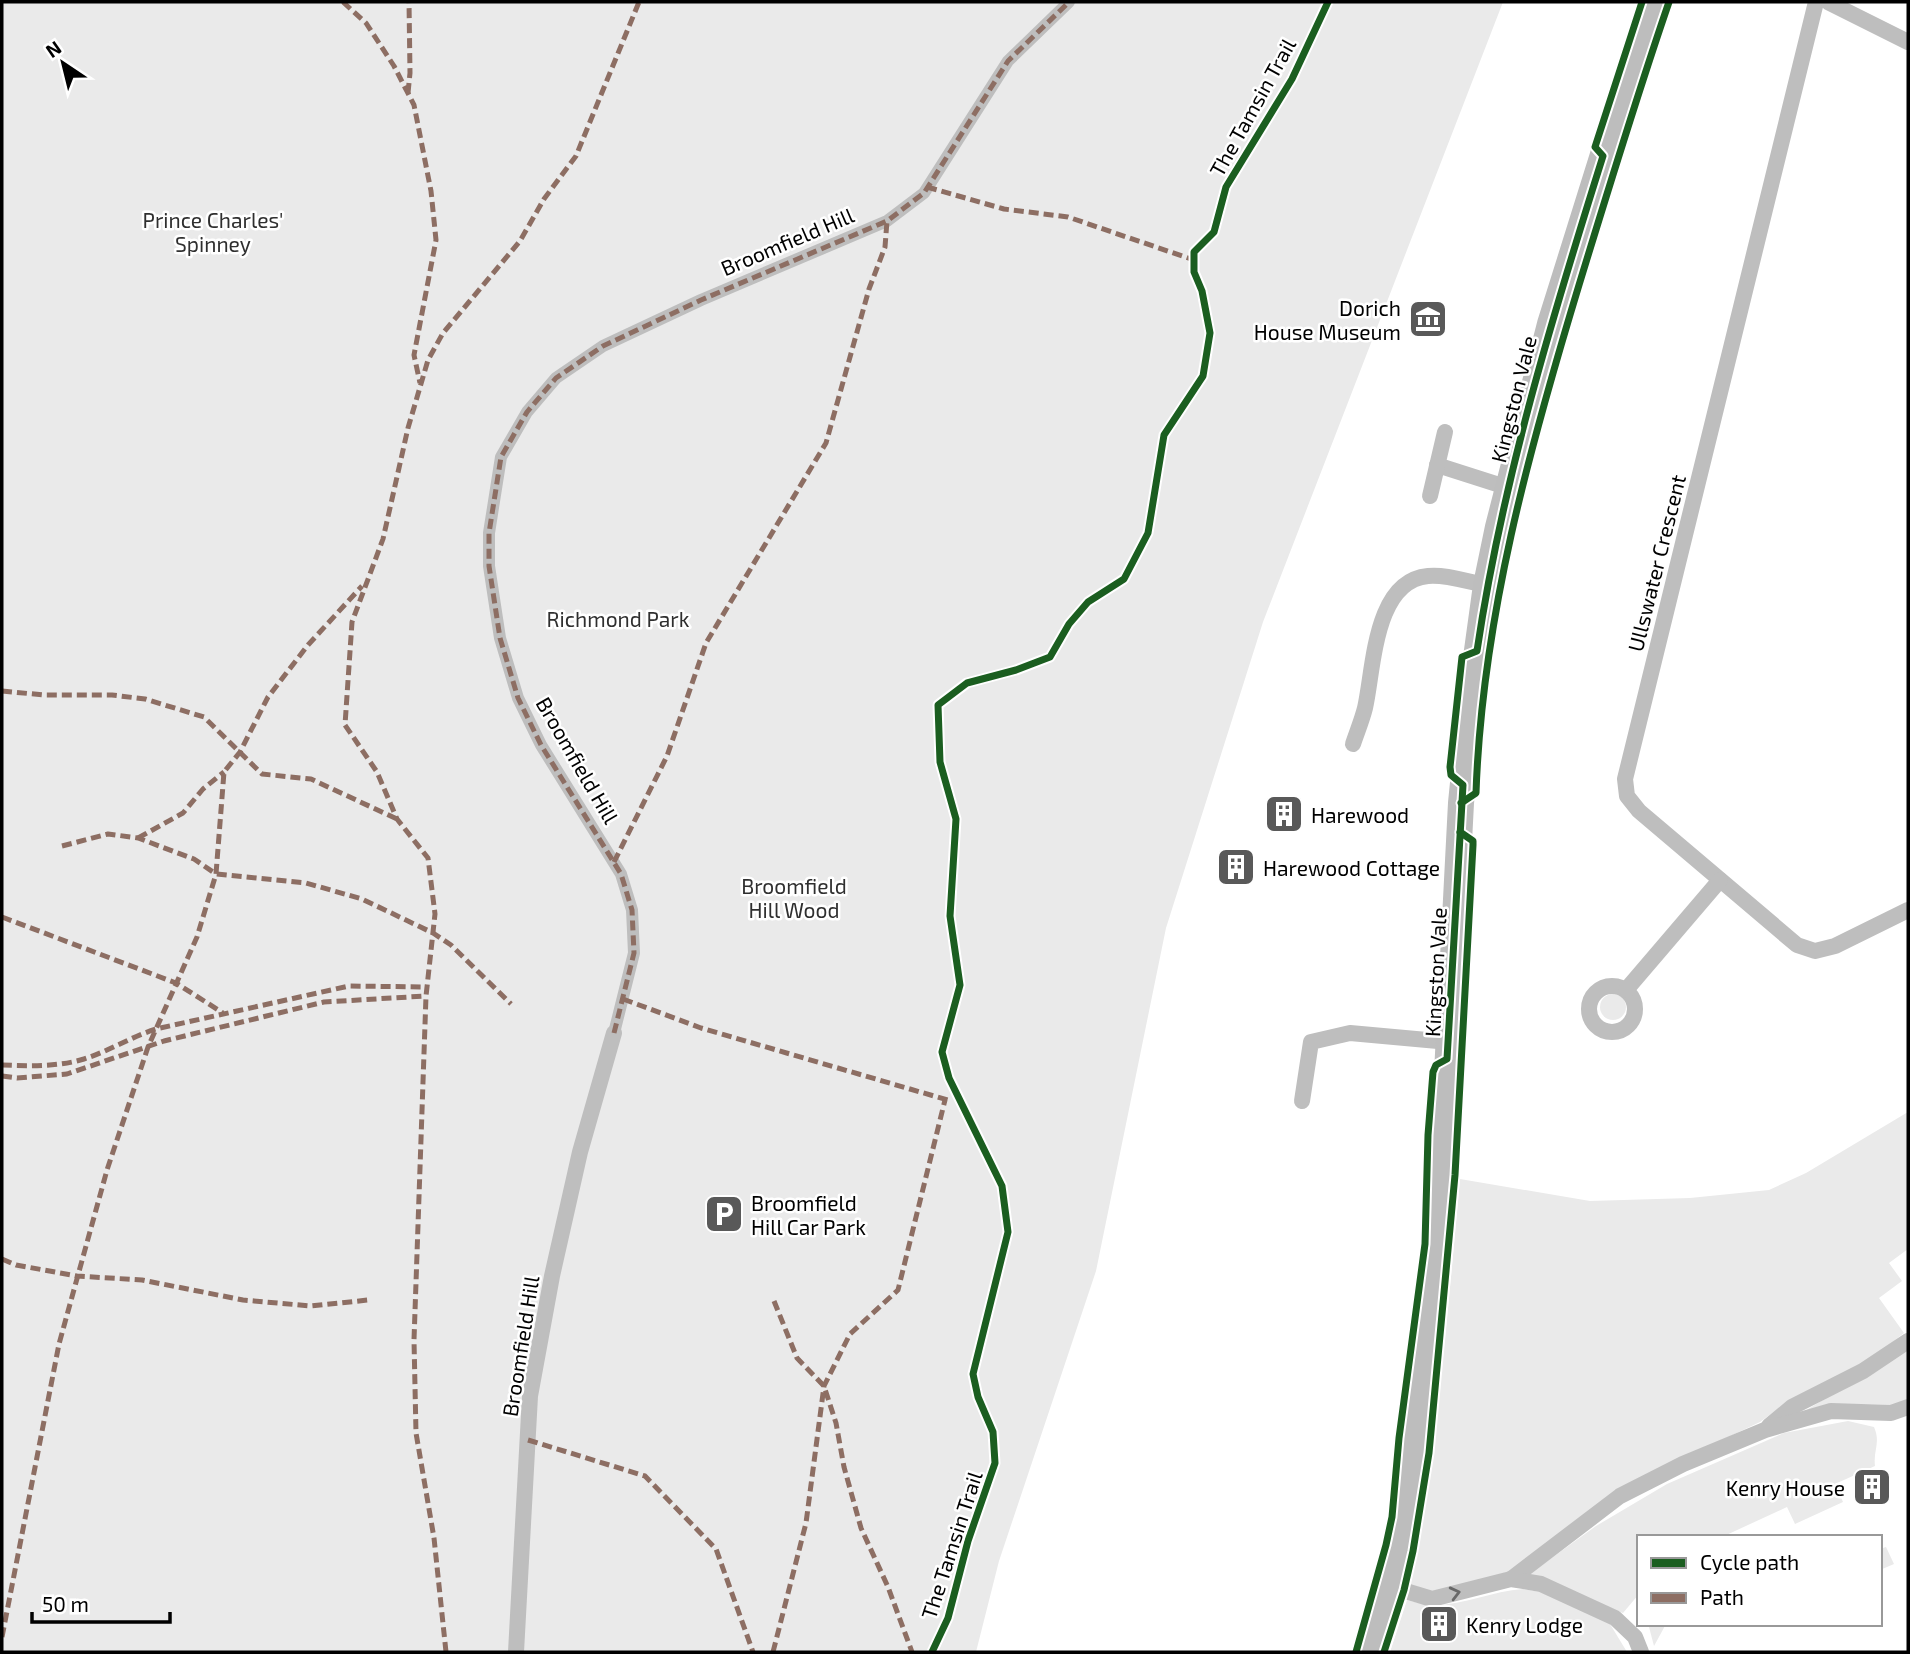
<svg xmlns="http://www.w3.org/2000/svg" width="1910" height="1654" viewBox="0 0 1910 1654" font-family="'Exo 2',sans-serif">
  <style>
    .green { fill: #eaeaea }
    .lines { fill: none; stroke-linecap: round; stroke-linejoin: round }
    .pedestrian { stroke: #bebebe; stroke-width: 12 }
    .minor { stroke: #bebebe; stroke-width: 16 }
    .primary { stroke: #bdbdbd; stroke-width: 26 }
    .quiet { stroke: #8d6e63; stroke-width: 5; stroke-dasharray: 10 5; stroke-linecap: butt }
    .cycleway-casing { stroke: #fff; stroke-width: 11 }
    .cycleway { stroke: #1b5e20; stroke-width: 7 }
    .oneway { stroke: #686868 }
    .labels { text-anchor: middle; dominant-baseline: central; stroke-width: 5; stroke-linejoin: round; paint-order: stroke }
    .street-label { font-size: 21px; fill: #000; stroke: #fff }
    .park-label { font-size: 21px; fill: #2f2f2f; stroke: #fff }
    .poi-label { font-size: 21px; fill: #000; stroke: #fff; text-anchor: start }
  </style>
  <rect width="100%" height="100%" fill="#fff"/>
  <g class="green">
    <path d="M2,2H1503L1263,622L1166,928L1096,1271L999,1561L976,1652H2Z"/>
    <circle cx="1613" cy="1007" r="13"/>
    <path d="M1908,1112V1249L1889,1263L1902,1281L1879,1298L1904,1333L1864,1364L1787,1402L1760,1422L1682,1459L1511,1571L1433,1593L1409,1588C1437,1453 1447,1316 1460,1179L1590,1201L1690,1198L1769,1190L1806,1173Z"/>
    <path d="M1908,1349V1400L1893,1405L1837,1404L1803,1412Z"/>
    <path d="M1848,1421L1874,1427C1881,1443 1873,1450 1875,1466L1835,1484L1843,1502L1795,1524L1787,1507L1722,1537H1639V1594L1623,1613L1528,1575L1596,1526L1667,1484L1784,1433Z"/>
    <path d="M1886,1547L1894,1564L1880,1570V1549Z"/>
    <path d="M1523,1589L1546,1593L1610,1624L1627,1652H1390L1407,1600C1415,1602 1425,1605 1434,1605C1464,1605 1493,1591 1523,1589Z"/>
    <path d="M1648,1624H1666L1654,1646L1649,1627Z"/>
  </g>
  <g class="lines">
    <path class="pedestrian" d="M614,1033L634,953L632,910L621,874L541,745L518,698L500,638L489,566V533L501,457L527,412L556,378L603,346L701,300L887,221L924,193L1008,61L1069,2"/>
    <g class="minor">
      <path d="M1816,2L1625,779L1627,796L1639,811L1797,945L1815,951L1835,946L1908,910"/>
      <path d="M1828,2L1908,42"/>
      <path d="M1437,465L1509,488"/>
      <path d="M1430,496L1445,432"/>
      <path d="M1353,744C1357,732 1362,720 1365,708C1374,668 1374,581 1428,576C1446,574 1468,582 1486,585"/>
      <circle cx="1612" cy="1009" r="23"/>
      <path d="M1626,990L1720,880"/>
      <path d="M1302,1101L1311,1042L1350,1033L1449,1042"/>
      <path d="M1769,1426L1792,1407L1863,1371L1908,1341"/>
      <path d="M1511,1579L1620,1496L1683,1464L1765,1430L1831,1411L1891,1413L1908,1407"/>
      <path d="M1389,1586L1432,1599L1511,1579L1541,1584L1615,1618L1635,1637L1641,1652"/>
      <path d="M516,1652L530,1396L552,1276L580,1152L614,1033"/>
    </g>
    <path class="primary" d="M1368,1652L1389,1586L1406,1520L1420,1406L1443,1150L1461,803L1474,672L1486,585L1498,527L1550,324L1622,94L1654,2"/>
    <g class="quiet">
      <path d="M343,2L366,23L394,66L414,105L431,191L436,240L414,355L420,383"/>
      <path d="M408,93L410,73L409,2"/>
      <path d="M927,187L1004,209L1068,217L1194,260"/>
      <path d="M2,691L44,695H112L145,699L204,717L262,774L311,779L397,819"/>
      <path d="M138,838L183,813L203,789L224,772"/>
      <path d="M62,846L108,834L138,838L194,859L216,874L306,883L362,899L433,933L451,945L511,1004"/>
      <path d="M614,862L667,756L706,643L826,443L869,289L885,247L887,221"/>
      <path d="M2,917L176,983L223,1013"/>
      <path d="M623,999L701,1028L951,1101"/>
      <path d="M614,1033L634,953L632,910L621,874L541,745L518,698L500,638L489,566V533L501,457L527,412L556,378L603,346L701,300L887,221L924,193L1008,61L1069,2"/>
      <path d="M2,1065C28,1066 58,1067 84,1059C109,1051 131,1037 156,1029L349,986L426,987"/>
      <path d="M2,1076L17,1078L67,1074L164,1041L324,1002L426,996"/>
      <path d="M2,1259L16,1265L77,1276L142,1280L243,1300L311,1306L368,1300"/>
      <path d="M774,1301L797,1358L824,1386L836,1423L844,1467L861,1528L888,1587L912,1652"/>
      <path d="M528,1440L645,1476L716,1549L753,1652"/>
      <path d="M2,1637L59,1344L107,1170L148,1047L197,937L216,874L224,772L240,752L268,697L308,645L362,586"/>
      <path d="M446,1652L434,1538L416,1433L414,1340L426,996L435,914L428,858L397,819L377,772L345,725L352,622L383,539L408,428L428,360L443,333L520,241L544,199L576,156L639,2"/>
      <path d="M773,1652L806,1523L824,1386L850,1334L898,1290L945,1100"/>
    </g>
    <defs>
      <g id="cycleway">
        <path d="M1461,803L1476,793C1482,619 1529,450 1579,285C1608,190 1637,95 1669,2"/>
        <path d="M932,1652L948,1618L968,1541L995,1463L993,1432L978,1397L973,1374L1008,1232L1002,1186L949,1078L942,1052L960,985L950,916L956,819L940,762L938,705L967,683L1016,670L1050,657L1069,624L1088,602L1124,579L1148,533L1164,435L1203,376L1210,333L1202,291L1194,272V252L1214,232L1226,187L1292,79L1328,2"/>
        <path d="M1356,1652L1386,1545L1392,1517L1399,1438L1425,1244L1428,1135L1433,1072L1436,1065L1447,1059L1463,785L1451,775L1450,767L1462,657L1477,651C1502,482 1552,318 1603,156L1595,147L1642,2"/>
        <path d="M1384,1652L1404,1590L1413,1551L1429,1453L1455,1175L1473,845V841L1460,832"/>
      </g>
    </defs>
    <use href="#cycleway" class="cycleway-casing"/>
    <use href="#cycleway" class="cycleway"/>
  </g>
  <defs><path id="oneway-chevron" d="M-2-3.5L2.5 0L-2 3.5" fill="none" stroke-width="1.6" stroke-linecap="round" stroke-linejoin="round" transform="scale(1.75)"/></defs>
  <use class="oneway" href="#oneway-chevron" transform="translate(1455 1593) rotate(-14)"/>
  <defs>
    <symbol id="museum-square" viewBox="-11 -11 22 22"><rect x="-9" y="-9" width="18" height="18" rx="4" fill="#595959" stroke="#fff"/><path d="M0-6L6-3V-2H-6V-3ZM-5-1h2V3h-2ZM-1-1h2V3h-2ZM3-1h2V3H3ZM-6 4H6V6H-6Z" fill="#fff"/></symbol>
    <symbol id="building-square" viewBox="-11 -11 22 22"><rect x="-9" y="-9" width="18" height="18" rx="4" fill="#595959" stroke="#fff"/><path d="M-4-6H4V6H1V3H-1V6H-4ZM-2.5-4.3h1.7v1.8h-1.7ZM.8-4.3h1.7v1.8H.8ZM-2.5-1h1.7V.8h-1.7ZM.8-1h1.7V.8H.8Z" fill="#fff"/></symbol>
    <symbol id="parking-square" viewBox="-11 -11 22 22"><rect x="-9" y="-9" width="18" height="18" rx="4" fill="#595959" stroke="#fff"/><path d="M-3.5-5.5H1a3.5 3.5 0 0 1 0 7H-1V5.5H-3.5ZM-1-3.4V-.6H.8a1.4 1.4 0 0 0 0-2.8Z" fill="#fff"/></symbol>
  </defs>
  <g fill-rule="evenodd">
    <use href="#museum-square" x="1406" y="297" width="44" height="44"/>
    <use href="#building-square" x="1262" y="792" width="44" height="44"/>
    <use href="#building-square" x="1214" y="845" width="44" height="44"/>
    <use href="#parking-square" x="702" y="1192" width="44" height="44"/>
    <use href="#building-square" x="1850" y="1465" width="44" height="44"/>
    <use href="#building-square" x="1417" y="1602" width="44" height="44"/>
  </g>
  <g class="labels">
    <g class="street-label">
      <text transform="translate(1252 107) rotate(-61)">The Tamsin Trail</text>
      <text transform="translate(787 241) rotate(-23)">Broomfield Hill</text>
      <text transform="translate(1513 399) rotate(-76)">Kingston Vale</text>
      <text transform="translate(1656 563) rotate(-76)">Ullswater Crescent</text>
      <text transform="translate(578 760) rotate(60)">Broomfield Hill</text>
      <text transform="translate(1435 972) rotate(-87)">Kingston Vale</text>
      <text transform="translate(520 1346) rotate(-81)">Broomfield Hill</text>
      <text transform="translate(951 1545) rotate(-72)">The Tamsin Trail</text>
    </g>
    <g class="park-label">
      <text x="213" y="219">Prince Charles'<tspan x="213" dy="24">Spinney</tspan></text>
      <text x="618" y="618">Richmond Park</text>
      <text x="794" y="885">Broomfield<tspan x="794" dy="24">Hill Wood</tspan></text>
    </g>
    <g class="poi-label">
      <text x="1401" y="307" text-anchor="end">Dorich<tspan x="1401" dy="24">House Museum</tspan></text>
      <text x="1311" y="814">Harewood</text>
      <text x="1263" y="867">Harewood Cottage</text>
      <text x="751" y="1202">Broomfield<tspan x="751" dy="24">Hill Car Park</tspan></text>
      <text x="1845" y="1487" text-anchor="end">Kenry House</text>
      <text x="1466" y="1624">Kenry Lodge</text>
    </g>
  </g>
  <rect width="1910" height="1654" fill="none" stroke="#000000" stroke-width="7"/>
  <rect x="1637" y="1535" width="245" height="91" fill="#ffffff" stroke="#999999" stroke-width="2"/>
  <rect x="1651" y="1558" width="35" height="10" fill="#1b5e20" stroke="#999999" stroke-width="2"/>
  <text x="1700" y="1570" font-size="21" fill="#000000">Cycle path</text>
  <rect x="1651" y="1593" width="35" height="10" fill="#8d6e63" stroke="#999999" stroke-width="2"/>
  <text x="1700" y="1605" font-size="21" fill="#000000">Path</text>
  <g transform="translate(63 63) rotate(325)" stroke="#ffffff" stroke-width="5" paint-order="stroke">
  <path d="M0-5L12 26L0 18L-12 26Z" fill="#000000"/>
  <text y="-10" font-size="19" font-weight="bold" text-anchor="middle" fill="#000000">N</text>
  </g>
  <path d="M32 1612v10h138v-10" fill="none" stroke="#000000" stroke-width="3.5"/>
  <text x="42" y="1612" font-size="21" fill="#000000" stroke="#ffffff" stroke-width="5" paint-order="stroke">50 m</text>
</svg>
